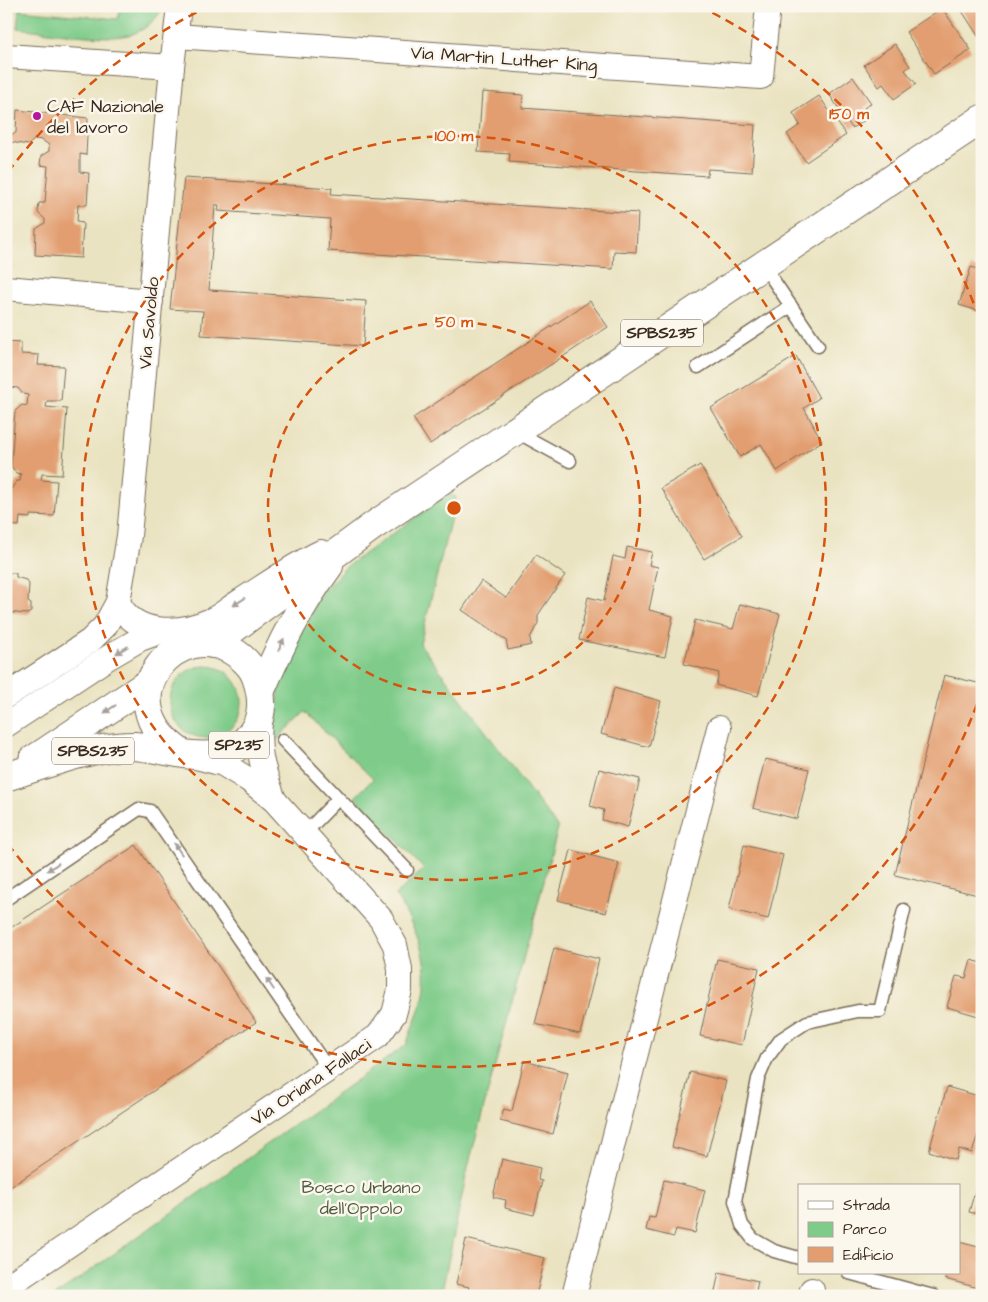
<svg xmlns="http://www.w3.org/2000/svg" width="988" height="1302" viewBox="0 0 988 1302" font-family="'Architects Daughter',sans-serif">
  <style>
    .green { fill: #7fcc8a; stroke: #5d7b54 }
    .building { fill: #e29e70 }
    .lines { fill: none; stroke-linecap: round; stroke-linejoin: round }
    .service-casing { stroke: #786b57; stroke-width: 15 }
    .minor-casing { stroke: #786b57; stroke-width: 26 }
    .primary-casing { stroke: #786b57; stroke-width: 30 }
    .service { stroke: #fff; stroke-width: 12 }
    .minor { stroke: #fff; stroke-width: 24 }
    .primary { stroke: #fff; stroke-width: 28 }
    .oneway { fill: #a79f9a }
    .ring { fill: none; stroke: #d7540e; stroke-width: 2.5; stroke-dasharray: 9 6 }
    .poi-dot { fill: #b5179e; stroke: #fbf7ec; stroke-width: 2 }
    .labels { text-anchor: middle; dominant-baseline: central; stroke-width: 5; stroke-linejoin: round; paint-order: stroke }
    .shield { fill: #fbf7ec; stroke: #75685c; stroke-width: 1 }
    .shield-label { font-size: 16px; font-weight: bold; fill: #3b2a1e }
    .street-label { font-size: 18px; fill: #3b2a1e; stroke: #fbf7ec }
    .poi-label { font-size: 18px; fill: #3b2a1e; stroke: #fbf7ec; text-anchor: start }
    .park-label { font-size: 18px; fill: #4f5b3e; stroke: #fbf7ec }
    .centre { fill: #d7540e; stroke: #fbf7ec; stroke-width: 2.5 }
    .ring-label { font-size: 15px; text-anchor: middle; font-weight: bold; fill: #d7540e; stroke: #fbf7ec; stroke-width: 5; stroke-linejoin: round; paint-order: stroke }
  </style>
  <rect width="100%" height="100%" fill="#fbf7ec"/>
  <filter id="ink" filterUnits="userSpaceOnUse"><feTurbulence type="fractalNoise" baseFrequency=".02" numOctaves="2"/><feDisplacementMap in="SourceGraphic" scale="10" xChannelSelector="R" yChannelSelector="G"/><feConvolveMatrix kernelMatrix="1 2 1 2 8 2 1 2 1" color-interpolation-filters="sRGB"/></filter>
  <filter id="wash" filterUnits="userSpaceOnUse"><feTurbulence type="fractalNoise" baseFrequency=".0096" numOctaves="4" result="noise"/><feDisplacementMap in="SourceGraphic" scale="20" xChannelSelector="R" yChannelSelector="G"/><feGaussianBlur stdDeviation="1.12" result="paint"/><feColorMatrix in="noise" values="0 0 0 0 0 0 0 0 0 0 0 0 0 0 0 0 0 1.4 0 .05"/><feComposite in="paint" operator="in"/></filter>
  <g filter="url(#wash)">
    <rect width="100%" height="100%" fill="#eae3c1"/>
    <g class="green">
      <path d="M120,6H164C156,20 145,31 129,35C104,41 45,31 17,28L19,10L118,19Z"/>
      <path d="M449,494L456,497L420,644L558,828L468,1167L441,1296H55L406,1045C411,1030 418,1016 422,1001C433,963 415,926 395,895L424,869L355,797L373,779L305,712L270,746L276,721L280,676L320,594L347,566Z"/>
      <circle cx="206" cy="702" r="36"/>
    </g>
    <g id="blocks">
      <g class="building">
        <path d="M969,6H982V42L962,11Z"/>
        <path d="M942,8L971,50L934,74L906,32Z"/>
        <path d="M895,44L910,66L905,70L916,84L894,99L883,84L879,87L864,65Z"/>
        <path d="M853,77L871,103L864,108L870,117L852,128L829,94Z"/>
        <path d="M482,92L523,95L522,108L755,125L752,172L708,169L707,176L509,162L510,154L478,152Z"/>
        <path d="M819,96L846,135L806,162L787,134L800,125L793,113Z"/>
        <path d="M17,110L88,118L86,155L80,154V172L89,173L87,205H78L77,222L83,223L81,258L35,255L36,229L45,223V219L38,213L39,203H45L48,166L40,165L41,156L49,151V145L42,140L35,139L28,145L11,142L9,138L12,134L16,133Z"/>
        <path d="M184,178L332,188L331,194L638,213L636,252L614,251L613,269L328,251L330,219L218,211L219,205H215L209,290L366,301L363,346L201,335L203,311L170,309Z"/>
        <path d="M971,267L982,270V312L959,305Z"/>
        <path d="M590,301L608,327L430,444L413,418Z"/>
        <path d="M6,342L21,343V354L39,355L38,365L64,366L61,401H47L46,407L67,409L62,475L42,474L41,480L57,481L54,516L30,515V518L20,517L19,526L6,525V488L11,489L17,481H20L21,474L16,473L11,466L15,411L22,405L27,406L28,395L23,394L18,388L6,387Z"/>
        <path d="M796,356L819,398L804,408L822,441L777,471L761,444L740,457L711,408Z"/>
        <path d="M700,465L742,536L704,559L661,488Z"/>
        <path d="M627,547L652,552L649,565L658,567L649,610L673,616L665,657L579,640L588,597L604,601L613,556L625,559Z"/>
        <path d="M536,555L565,575L538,615V623L530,638L531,645L508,650L506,640L462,610L481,581L506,598Z"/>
        <path d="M6,573H16V577L26,580L29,584L28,602L31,604V612L27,614L6,612Z"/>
        <path d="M740,604L780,614L758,696L716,685L719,673L684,664L695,620L733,629Z"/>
        <path d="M944,675L982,684V896L895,875Z"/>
        <path d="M614,688L661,701L649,747L601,734Z"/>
        <path d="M765,759L809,769L797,819L753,808Z"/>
        <path d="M599,769L640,779L628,827L602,820L604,810L590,806Z"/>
        <path d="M136,845L256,1022L6,1190V931Z"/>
        <path d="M744,845L783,855L768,919L729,909Z"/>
        <path d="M571,850L619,863L606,913L558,900Z"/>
        <path d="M554,948L599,959L580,1034L535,1024Z"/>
        <path d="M717,959L759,968L742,1045L700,1036Z"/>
        <path d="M971,960L982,963V1017L947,1007L956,976L966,978Z"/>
        <path d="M524,1061L568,1072L553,1134L500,1121L504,1109L512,1111Z"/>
        <path d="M690,1072L726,1081L707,1156L672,1147Z"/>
        <path d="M947,1087L982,1097V1121L972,1153L959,1149L956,1160L929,1151Z"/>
        <path d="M502,1159L540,1168L538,1180L542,1181L534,1215L505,1208L506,1200L493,1197Z"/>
        <path d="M981,1170H982V1215L969,1212Z"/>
        <path d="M664,1180L705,1190L695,1233L676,1229L674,1237L646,1230L649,1217L655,1218Z"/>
        <path d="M466,1239L545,1258L536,1296L467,1294L469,1287L456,1284Z"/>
        <path d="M959,1242L982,1248V1289L945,1279L947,1273H959Z"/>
        <path d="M719,1272L758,1281L755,1296H714Z"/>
      </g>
    </g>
  </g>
  <g filter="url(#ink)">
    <use href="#blocks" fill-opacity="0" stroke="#786b57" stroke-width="1"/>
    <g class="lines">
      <defs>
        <g id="service">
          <path d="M763,265L818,346"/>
          <path d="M698,367L791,306"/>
          <path d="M515,431L570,461"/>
          <path d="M283,740L407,870"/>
          <path d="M304,834L338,799"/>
          <path d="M6,899L139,809L150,811L329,1070"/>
          <path d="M799,1258L774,1251L753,1239L742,1225L735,1201L758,1079L767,1058L781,1039L807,1022L858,1011H880L904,910"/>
          <path d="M849,1273L933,1296"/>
        </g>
        <g id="minor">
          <path d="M176,36L761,77L768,6"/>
          <path d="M6,56L172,67L179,6"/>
          <path d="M6,288L151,301"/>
          <path d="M118,602C134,636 179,634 209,621C220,617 229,608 239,602C266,585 292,566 321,552"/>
          <path d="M6,696L90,641L105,626L118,602L129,536L172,67"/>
          <path d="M261,714C256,750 262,767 274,800"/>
          <path d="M6,725L109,657L140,639L165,630"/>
          <path d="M6,1287L378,1036L394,1014L400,990V969L395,945L381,919L274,800L249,780L223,764L196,757"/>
          <path d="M574,1296L719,728"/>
          <path d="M810,1296L812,1290"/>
        </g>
        <g id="primary">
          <path d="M213,644L373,526L982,119"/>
          <path d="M261,690C280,646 300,605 329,566"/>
          <path d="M33,760L150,682"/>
          <path d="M9,776C37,767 67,756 96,750C107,748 122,746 134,746C175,749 228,774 255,728C264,712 262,694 256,677C253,668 245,660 237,654C178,612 104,700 180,752"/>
        </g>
      </defs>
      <use href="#service" class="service-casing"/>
      <use href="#minor" class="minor-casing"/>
      <use href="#primary" class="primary-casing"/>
      <use href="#service" class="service"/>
      <use href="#minor" class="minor"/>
      <use href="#primary" class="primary"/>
    </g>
    <defs><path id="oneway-solid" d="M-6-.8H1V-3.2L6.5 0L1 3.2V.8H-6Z" transform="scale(1.25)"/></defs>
    <g class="oneway">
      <use href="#oneway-solid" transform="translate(239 602) rotate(147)"/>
      <use href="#oneway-solid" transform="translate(281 645) rotate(-66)"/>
      <use href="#oneway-solid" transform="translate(122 650) rotate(149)"/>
      <use href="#oneway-solid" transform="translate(110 709) rotate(146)"/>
      <use href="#oneway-solid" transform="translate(178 849) rotate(-124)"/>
      <use href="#oneway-solid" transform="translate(53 867) rotate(146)"/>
      <use href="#oneway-solid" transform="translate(270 984) rotate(-124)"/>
    </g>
  </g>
  <g class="ring">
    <circle cx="454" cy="508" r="186"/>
    <circle cx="454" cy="508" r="372"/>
    <path d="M982 690A558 558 0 0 1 8 844M8 172A558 558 0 0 1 209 6M699 6A558 558 0 0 1 982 326"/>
  </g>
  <circle class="poi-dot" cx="37" cy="116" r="5"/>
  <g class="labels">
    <g class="shield">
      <rect x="621" y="319.5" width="82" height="27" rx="4"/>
      <rect x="209" y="731.5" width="60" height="27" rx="4"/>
      <rect x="52" y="737.5" width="82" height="27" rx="4"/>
    </g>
    <g class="shield-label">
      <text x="662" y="333">SPBS235</text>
      <text x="239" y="745">SP235</text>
      <text x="93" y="751">SPBS235</text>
    </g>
    <g class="street-label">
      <text transform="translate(504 59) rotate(4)">Via Martin Luther King</text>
      <text transform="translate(149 323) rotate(-85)">Via Savoldo</text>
      <text transform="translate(311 1082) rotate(-34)">Via Oriana Fallaci</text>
    </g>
    <g class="poi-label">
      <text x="47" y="106">CAF Nazionale<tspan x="47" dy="21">del lavoro</tspan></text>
    </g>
    <g class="park-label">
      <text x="361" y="1187">Bosco Urbano<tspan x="361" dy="21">dell'Oppolo</tspan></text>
    </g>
  </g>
  <circle cx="454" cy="508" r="8" class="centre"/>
  <g class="ring-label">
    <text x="849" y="119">150 m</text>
    <text x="454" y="141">100 m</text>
    <text x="454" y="327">50 m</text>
  </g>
  <rect width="988" height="1302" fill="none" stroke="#fbf7ec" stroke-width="25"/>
  <rect x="798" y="1184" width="162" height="90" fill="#fbf7ec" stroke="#aea59a"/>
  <rect x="808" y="1201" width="25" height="8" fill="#ffffff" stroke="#aea59a"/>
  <text x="843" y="1210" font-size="15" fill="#3b2a1e">Strada</text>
  <rect x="808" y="1222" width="25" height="15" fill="#7fcc8a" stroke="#aea59a"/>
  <text x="843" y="1234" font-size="15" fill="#3b2a1e">Parco</text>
  <rect x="808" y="1247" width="25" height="15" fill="#e29e70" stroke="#aea59a"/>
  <text x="843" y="1260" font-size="15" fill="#3b2a1e">Edificio</text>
</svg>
